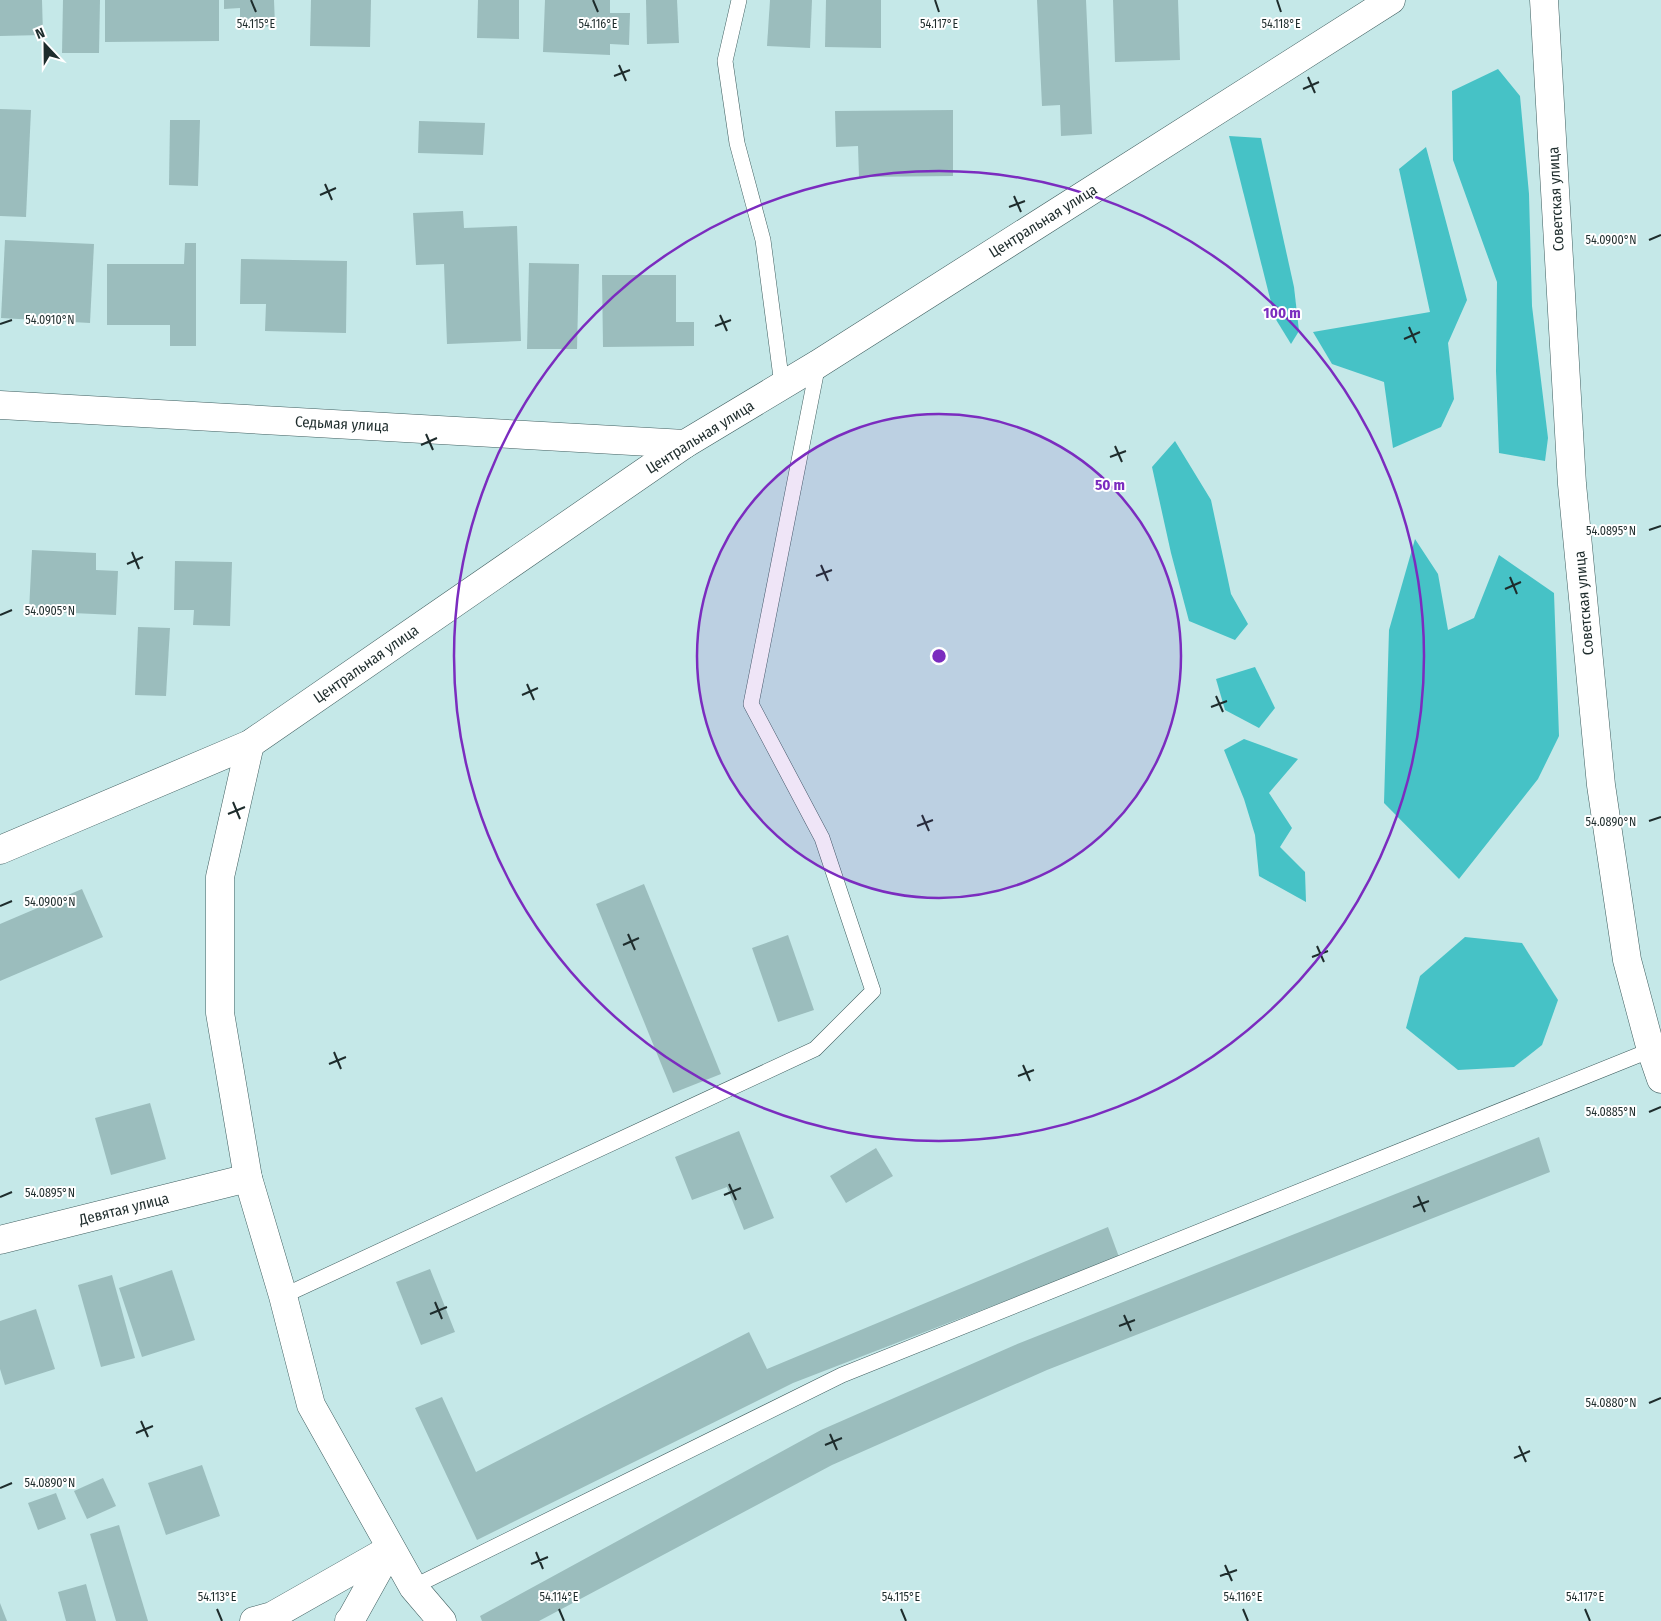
<svg xmlns="http://www.w3.org/2000/svg" width="1661" height="1621" viewBox="0 0 1661 1621" font-family="'Fira Sans Condensed',sans-serif">
  <style>
    .forest { fill: #46c2c6 }
    .building { fill: #9bbdbd }
    .lines { fill: none; stroke-linecap: round; stroke-linejoin: round }
    .lane-casing { stroke: #405f60; stroke-width: 16 }
    .street-casing { stroke: #405f60; stroke-width: 29 }
    .secondary-casing { stroke: #405f60; stroke-width: 29 }
    .lane { stroke: #fff; stroke-width: 15 }
    .street { stroke: #fff; stroke-width: 28 }
    .secondary { stroke: #fff; stroke-width: 28 }
    .ticks { fill: none; stroke: #1e2c2c; stroke-width: 2 }
    .ring { fill: none; stroke: #7b2cbf; stroke-width: 2.5 }
    .labels { text-anchor: middle; dominant-baseline: central; stroke-width: 4; stroke-linejoin: round; paint-order: stroke }
    .street-label { font-size: 15px; fill: #1e2c2c; stroke: #fff }
    .ticks-label { font-size: 12px; text-anchor: middle; fill: #1e2c2c; stroke: #fff; stroke-width: 4; stroke-linejoin: round; paint-order: stroke }
    .centre { fill: #7b2cbf; stroke: #fff; stroke-width: 2.5 }
    .ring-label { font-size: 15px; text-anchor: middle; font-weight: bold; fill: #7b2cbf; stroke: #fff; stroke-width: 4; stroke-linejoin: round; paint-order: stroke }
  </style>
  <rect width="100%" height="100%" fill="#c5e8e8"/>
  <g class="forest">
    <path d="M1498,69L1520,96L1529,194L1532,306L1548,438L1545,461L1499,453L1496,371L1497,282L1453,160L1452,91Z"/>
    <path d="M1229,136L1261,138L1294,287L1299,331L1291,344L1275,318Z"/>
    <path d="M1426,147L1467,300L1448,343L1454,399L1441,427L1393,448L1384,382L1332,364L1313,332L1430,312L1399,169Z"/>
    <path d="M1175,441L1211,500L1231,594L1248,624L1235,640L1189,621L1171,553L1152,467Z"/>
    <path d="M1415,539L1438,574L1448,630L1474,618L1499,555L1554,593L1559,736L1538,779L1459,879L1384,803L1389,630Z"/>
    <path d="M1255,667L1275,708L1259,728L1225,710L1216,679Z"/>
    <path d="M1244,739L1298,759L1269,793L1292,828L1280,847L1305,872L1306,902L1259,876L1255,835L1244,799L1224,750Z"/>
    <path d="M1465,937L1522,943L1558,1000L1542,1045L1514,1067L1458,1070L1406,1028L1420,976Z"/>
  </g>
  <g class="building">
    <path d="M0,0H42L43,35L0,36Z"/>
    <path d="M63,0H100L99,53H62Z"/>
    <path d="M105,0H219V41L105,42Z"/>
    <path d="M224,0H274L275,26L240,28V8L224,9Z"/>
    <path d="M311,0H371L370,47L310,46Z"/>
    <path d="M478,0H519V39L477,38Z"/>
    <path d="M545,0H610V13H630L629,45L610,44V55L543,52Z"/>
    <path d="M646,0H677L679,43L647,44Z"/>
    <path d="M770,0H812L810,48L767,46Z"/>
    <path d="M826,0H881V48L825,47Z"/>
    <path d="M1037,0H1086L1092,134L1061,136L1060,105L1042,106Z"/>
    <path d="M1113,0H1178L1180,60L1115,62Z"/>
    <path d="M0,109L31,110L26,217L0,216Z"/>
    <path d="M953,110V176L859,177L858,146L836,147L835,111Z"/>
    <path d="M170,120H200L198,186L169,185Z"/>
    <path d="M419,121L485,123L483,155L418,153Z"/>
    <path d="M463,211L464,228L517,226L521,341L447,344L444,264L416,265L413,213Z"/>
    <path d="M5,240L94,244L90,323L1,318Z"/>
    <path d="M185,243H196V346H170V325H107V264H184Z"/>
    <path d="M241,259L347,261L346,333L265,331L266,304H240Z"/>
    <path d="M529,263L579,264L577,349H527Z"/>
    <path d="M602,275H676V322H694V346L603,347Z"/>
    <path d="M32,550L96,553V570L118,571L116,615L29,611Z"/>
    <path d="M175,561L232,562L230,626L193,625L194,610H174Z"/>
    <path d="M138,627L170,628L166,696L135,695Z"/>
    <path d="M644,884L721,1074L673,1093L596,904Z"/>
    <path d="M82,889L103,937L0,981V924Z"/>
    <path d="M788,935L814,1010L778,1022L752,948Z"/>
    <path d="M150,1103L166,1159L111,1175L95,1118Z"/>
    <path d="M739,1131L774,1218L744,1230L727,1187L692,1200L675,1157Z"/>
    <path d="M1539,1137L1550,1172L1047,1370L832,1465L539,1621H482L480,1616L821,1430L1015,1345Z"/>
    <path d="M876,1148L893,1176L846,1203L830,1176Z"/>
    <path d="M1108,1227L1119,1257L793,1383L477,1540L415,1408L442,1397L476,1472L749,1332L767,1369Z"/>
    <path d="M430,1269L455,1332L421,1345L396,1282Z"/>
    <path d="M172,1270L195,1340L142,1357L119,1288Z"/>
    <path d="M112,1275L135,1358L101,1367L78,1285Z"/>
    <path d="M36,1309L55,1369L5,1385L0,1369V1321Z"/>
    <path d="M202,1465L220,1516L166,1535L148,1483Z"/>
    <path d="M103,1478L116,1506L87,1519L74,1491Z"/>
    <path d="M56,1493L66,1519L38,1530L28,1503Z"/>
    <path d="M119,1525L148,1621H116L90,1534Z"/>
    <path d="M86,1584L96,1621H66L58,1592Z"/>
    <path d="M0,1603L7,1621H0Z"/>
  </g>
  <g class="lines">
    <defs>
      <g id="lane">
        <path d="M739,0L725,61L737,143L763,240L782,385"/>
        <path d="M283,1296L815,1049L873,991L822,838L751,704L818,364"/>
        <path d="M413,1587L842,1375L1651,1050"/>
      </g>
      <g id="street">
        <path d="M0,405L685,444"/>
        <path d="M250,744L220,877V1013L248,1178L283,1296L311,1405L413,1587L442,1621"/>
        <path d="M0,850L250,744L685,444L818,364L1391,0"/>
        <path d="M0,1240L248,1178"/>
        <path d="M254,1621L272,1616L390,1549"/>
        <path d="M349,1621L351,1619L390,1549"/>
      </g>
      <path id="secondary" d="M1544,0L1572,484L1601,785L1627,960L1651,1050L1661,1079"/>
    </defs>
    <use href="#lane" class="lane-casing"/>
    <use href="#street" class="street-casing"/>
    <use href="#secondary" class="secondary-casing"/>
    <use href="#lane" class="lane"/>
    <use href="#street" class="street"/>
    <use href="#secondary" class="secondary"/>
  </g>
  <path class="ticks" d="M251,0L256,12M593,0L598,12M935,0L939,12M1277,0L1281,12M619,65L626,81M614,76L630,70M1308,77L1315,93M1303,89L1319,82M325,184L332,200M320,195L336,188M1014,196L1021,212M1009,207L1025,201M1649,240L1661,235M720,315L727,331M0,324L12,320M715,326L731,320M1409,327L1416,343M1404,339L1420,332M426,434L433,450M421,445L437,438M1115,446L1122,462M1110,457L1126,451M1649,530L1661,526M132,552L139,569M127,564L143,557M821,565L828,581M816,576L832,570M1510,577L1517,594M1505,589L1521,582M0,615L12,610M527,684L534,700M522,695L538,688M1216,696L1223,712M1211,707L1227,701M233,802L240,819M228,814L245,807M922,815L929,831M1649,821L1661,817M917,826L933,820M0,906L12,901M628,934L635,950M623,945L639,938M1317,946L1324,962M1312,957L1328,951M334,1052L341,1069M329,1064L346,1057M1023,1065L1030,1081M1018,1076L1034,1070M1649,1112L1661,1107M729,1184L736,1200M724,1195L741,1188M1418,1196L1425,1212M0,1197L12,1192M1413,1207L1429,1201M435,1302L442,1319M430,1314L447,1307M1124,1315L1131,1331M1119,1326L1135,1320M1649,1403L1661,1398M141,1421L148,1437M136,1433L153,1426M830,1434L837,1450M825,1445L842,1438M1519,1446L1526,1462M1514,1458L1530,1451M0,1488L12,1483M536,1552L543,1569M531,1564L548,1557M1225,1565L1232,1581M1220,1576L1237,1570M217,1609L222,1621M559,1609L564,1621M901,1609L906,1621M1243,1609L1248,1621M1585,1609L1590,1621"/>
  <circle cx="939" cy="656" r="242" fill="#7b2cbf" fill-opacity=".12"/>
  <g class="ring">
    <circle cx="939" cy="656" r="242"/>
    <circle cx="939" cy="656" r="485"/>
  </g>
  <g class="labels">
    <g class="street-label">
      <text transform="translate(1556 199) rotate(-93)">Советская улица</text>
      <text transform="translate(1043 221) rotate(-32)">Центральная улица</text>
      <text transform="translate(342 424) rotate(3)">Седьмая улица</text>
      <text transform="translate(700 437) rotate(-32)">Центральная улица</text>
      <text transform="translate(1584 603) rotate(-95)">Советская улица</text>
      <text transform="translate(366 664) rotate(-35)">Центральная улица</text>
      <text transform="translate(124 1209) rotate(-14)">Девятая улица</text>
    </g>
  </g>
  <g class="ticks-label">
    <text x="256" y="28">54.115°E</text>
    <text x="598" y="28">54.116°E</text>
    <text x="939" y="28">54.117°E</text>
    <text x="1281" y="28">54.118°E</text>
    <text x="1611" y="244">54.0900°N</text>
    <text x="50" y="324">54.0910°N</text>
    <text x="1611" y="535">54.0895°N</text>
    <text x="50" y="615">54.0905°N</text>
    <text x="1611" y="826">54.0890°N</text>
    <text x="50" y="906">54.0900°N</text>
    <text x="1611" y="1116">54.0885°N</text>
    <text x="50" y="1197">54.0895°N</text>
    <text x="1611" y="1407">54.0880°N</text>
    <text x="50" y="1487">54.0890°N</text>
    <text x="217" y="1601">54.113°E</text>
    <text x="559" y="1601">54.114°E</text>
    <text x="901" y="1601">54.115°E</text>
    <text x="1243" y="1601">54.116°E</text>
    <text x="1585" y="1601">54.117°E</text>
  </g>
  <circle cx="939" cy="656" r="8" class="centre"/>
  <g class="ring-label">
    <text x="1282" y="318">100 m</text>
    <text x="1110" y="490">50 m</text>
  </g>
  <g transform="translate(45 45) rotate(338)" stroke="#ffffff" stroke-width="4" paint-order="stroke">
  <path d="M0-4L9 19L0 12L-9 19Z" fill="#1e2c2c"/>
  <text y="-8" font-size="14" font-weight="bold" text-anchor="middle" fill="#1e2c2c">N</text>
  </g>
</svg>
